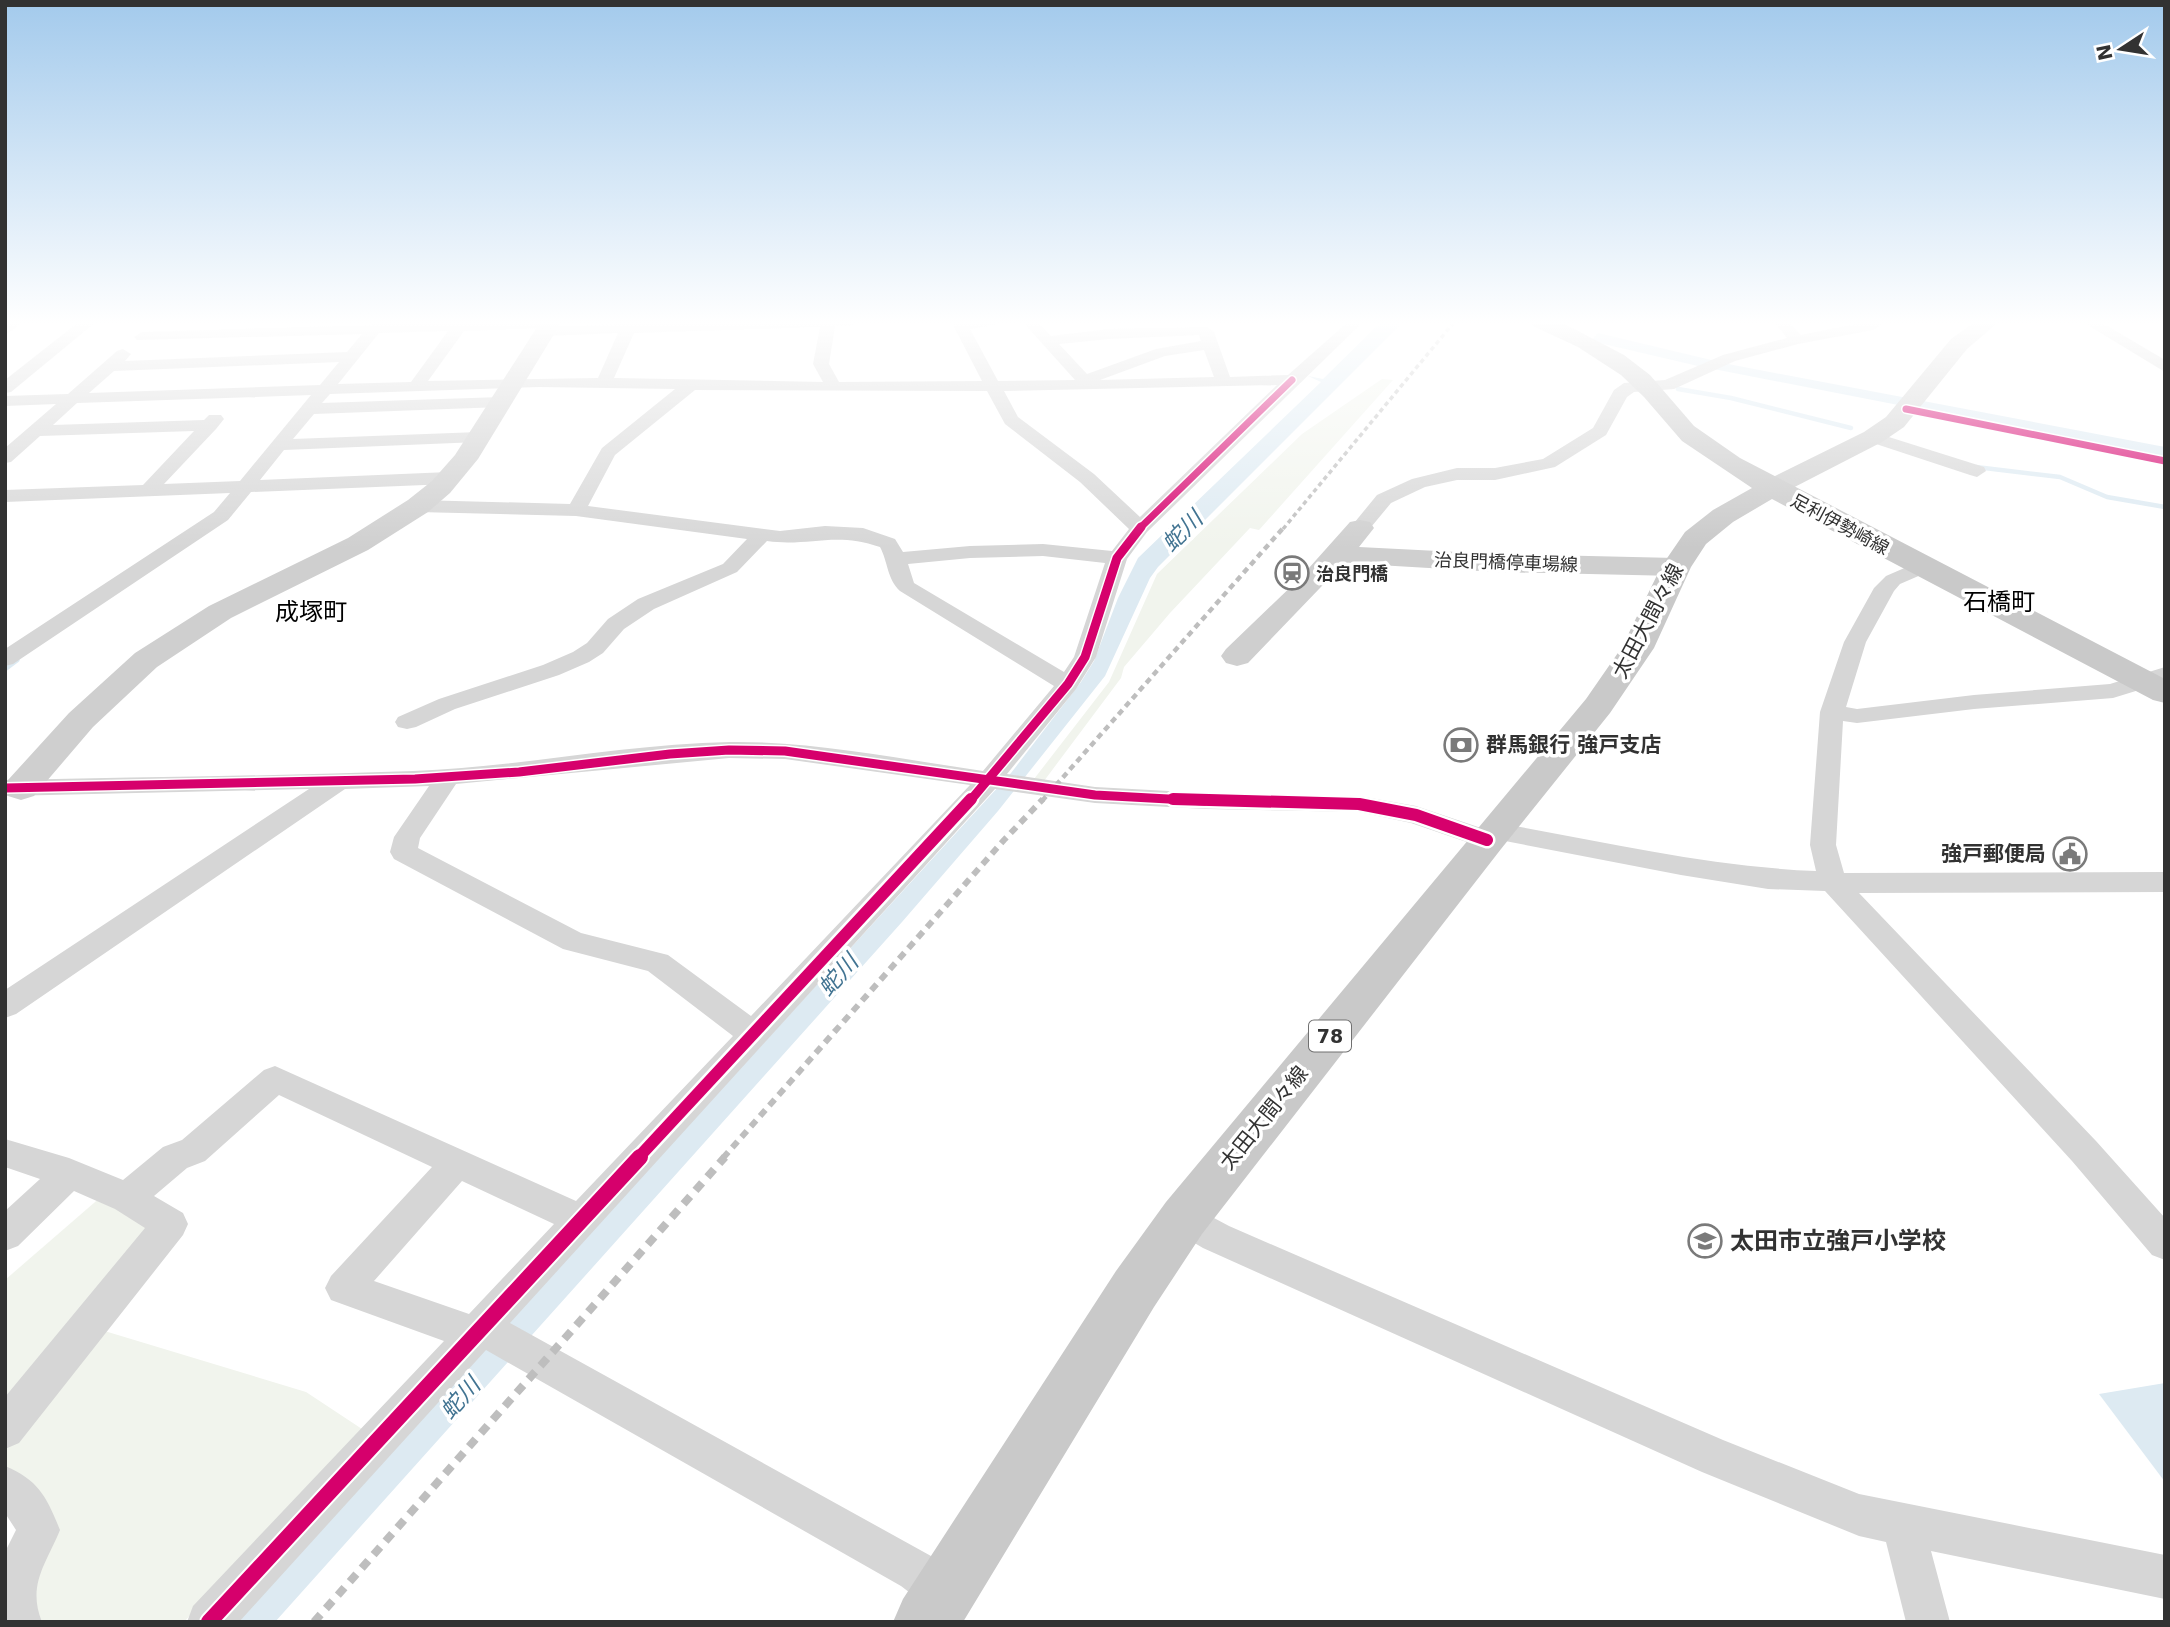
<svg xmlns="http://www.w3.org/2000/svg" width="2170" height="1627" viewBox="0 0 2170 1627" font-family="'DejaVu Sans','Noto Sans JP',sans-serif">
  <style>
    .green { fill: #f1f4ed }
    .water { fill: #ddeaf2 }
    .lines { fill: none; stroke-linecap: round; stroke-linejoin: round }
    .stream-far1 { stroke: #ddeaf2; stroke-width: 4.5 }
    .stream { stroke: #ddeaf2; stroke-width: 5 }
    .street { fill: #d6d6d6; fill-rule: evenodd }
    .secondary { fill: #cfcfcf; fill-rule: evenodd }
    .primary { fill: #c9c9c9; fill-rule: evenodd }
    .rail-far3 { stroke: #bebebe; stroke-width: 3.5; stroke-dasharray: 4.5 3.5; stroke-linecap: butt }
    .rail-far2 { stroke: #bebebe; stroke-width: 4.5; stroke-dasharray: 6 4.5; stroke-linecap: butt }
    .rail-far1 { stroke: #bebebe; stroke-width: 6; stroke-dasharray: 8 6; stroke-linecap: butt }
    .rail { stroke: #bebebe; stroke-width: 8; stroke-dasharray: 10 8; stroke-linecap: butt }
    .cycleway-far3-casing { stroke: #fff; stroke-width: 10 }
    .cycleway-far2-casing { stroke: #fff; stroke-width: 12 }
    .cycleway-far1-casing { stroke: #fff; stroke-width: 17 }
    .cycleway-casing { stroke: #fff; stroke-width: 20 }
    .cycleway-far3 { stroke: #d6006c; stroke-width: 7 }
    .cycleway-far2 { stroke: #d6006c; stroke-width: 9 }
    .cycleway-far1 { stroke: #d6006c; stroke-width: 12 }
    .cycleway { stroke: #d6006c; stroke-width: 16 }
    .labels { text-anchor: middle; dominant-baseline: central; stroke-width: 7; stroke-linejoin: round; paint-order: stroke }
    .far-street-label { font-size: 18px; fill: #323232; stroke: #fff }
    .far-poi-label { font-size: 18px; font-weight: bold; fill: #323232; stroke: #fff; text-anchor: start }
    .shield { fill: #fff; stroke: #707070; stroke-width: 2 }
    .shield-label { font-size: 19px; font-weight: bold; fill: #323232 }
    .street-label { font-size: 21px; fill: #323232; stroke: #fff }
    .poi-label { font-size: 21px; font-weight: bold; fill: #323232; stroke: #fff; text-anchor: start }
    .water-label { font-size: 23px; font-style: italic; fill: #427492; stroke: #fff }
    .quarter-label { font-size: 24px; fill: #000; stroke: #fff }
    .near-poi-label { font-size: 24px; font-weight: bold; fill: #323232; stroke: #fff; text-anchor: start }
  </style>
  <rect width="100%" height="100%" fill="#fff"/>
  <g class="green">
    <path d="M1382,379L1393,380L1259,530L1250,528L1170,613L1124,667L1121,678L1044,781L1034,779L1109,682L1157,574L1302,434Z"/>
    <path d="M102,1196L161,1226L5,1424V1280Z"/>
    <path d="M98,1329L306,1392L362,1429L184,1622H33L22,1610L46,1524L5,1473V1439Z"/>
  </g>
  <g class="water">
    <path d="M1382,321H1404L1158,567L1150,578L1105,676L998,811L902,922L275,1622H233L1011,773L1081,682L1094,661L1118,598L1138,558L1321,382L1308,376L1323,379Z"/>
    <path d="M1598,333L1728,364L2165,447V457L1698,366L1591,341Z"/>
    <path d="M2165,1383V1482L2099,1394Z"/>
  </g>
  <g class="lines">
    <g class="stream-far1">
      <path d="M1678,389L1731,398L1851,428"/>
      <path d="M1976,467L2060,477L2107,497L2165,507"/>
    </g>
    <path class="stream" d="M5,669L17,660"/>
    <g class="street">
      <path d="M9,321H26L5,335V323Z"/>
      <path d="M80,321H97L11,392L5,393V380Z"/>
      <path d="M373,321H388L386,324L556,321L555,326L622,324L624,321H638V323L858,321L851,326H835L829,364L839,382L982,381L951,321H1001L999,324L970,329L998,381L1075,380L1022,321H1037L1051,336L1109,329L1207,327L1214,332L1230,377L1288,375L1349,321H1364L1147,532L1127,559L1096,657L1076,689L1007,774L1095,787L1206,793L1359,796L1416,806L1484,829L1488,823L1497,820L1515,826C1615,844 1715,867 1816,871L1810,845L1820,712L1844,642L1874,588L1886,576L1916,563H1930L1933,567L1930,571L1900,584L1894,591L1866,642L1846,707L1857,709L1974,695L2110,684L2165,667V682L2113,698L1974,709L1857,723L1843,721L1836,845L1844,873L2165,872V892L1859,893L2096,1141L2165,1218V1260L2152,1255L2072,1161L1825,891L1768,889L1681,875L1500,840L1496,846L1487,849L1411,823L1359,812L1206,809L1095,803L995,789L510,1323L931,1556L962,1576L968,1592L962,1608L946,1614L930,1608L901,1586L486,1350L239,1622H187L193,1606L444,1341L331,1300L325,1288L331,1276L432,1167L279,1095L205,1161L187,1168L154,1196L183,1213L188,1224L183,1235L19,1443L5,1449V1397L145,1228L115,1209L74,1191L18,1246L5,1251V1211L40,1179L5,1167V1139L69,1158L123,1180L163,1147L182,1140L264,1070L275,1066L576,1201L733,1036L648,971L563,949L394,859L390,852L394,837L429,786L345,789L16,1014L5,1018V990L309,789L5,796V780C141,777 277,776 413,771C519,767 625,744 730,742C814,741 899,759 983,771L1054,686L900,591C887,579 888,562 880,547C835,531 809,547 767,541L737,572L654,609L624,629L603,653L589,662L559,675L455,709L416,727L407,729L398,727L395,722L398,717L439,699L543,665L573,652L587,643L608,619L638,599L723,564L747,539L576,516L418,512L408,506L418,500L570,504L602,448L675,389L539,387L330,394L322,403L501,397L509,402L501,407L314,414L293,439L479,432L488,437L479,442L284,450L260,480L449,472L458,478L449,484L251,492L228,520L13,664L5,666V649L214,512L230,493L5,502V490L143,485L194,431L40,436L11,462L5,463V448L56,404L5,406V396L68,394L117,351L123,349L131,354L125,361L347,352L362,334L137,340L134,337L142,332L370,325ZM820,327L813,364L823,382L614,378L634,333ZM540,328L537,331L540,334L545,336L618,333L598,378L428,381L464,331ZM448,331L411,382L338,384L379,333ZM1199,335L1201,341L1156,349L1087,374L1059,344L1109,339ZM1204,350L1214,377L1100,380L1165,356ZM339,362L320,385L89,393L114,371ZM1277,385L1140,517L1094,474L1018,417L1004,391ZM695,390L987,391L1005,424L1080,482L1129,529L1112,551L1043,544L970,546L903,552L895,539L863,528L825,526L780,531L588,506L615,455ZM311,395L240,481L164,484L216,429L224,419L221,415H209L204,420L53,425L77,403ZM1043,556L1105,563L1074,657L1064,672L914,583L908,564L970,558ZM729,758L785,759L970,785L751,1016L668,955L581,933L418,848L420,838L456,784ZM462,1181L554,1224L469,1314L374,1281Z"/>
      <path d="M1773,321H1788L1801,335L1870,321H1889L1873,330L1798,344L1735,361L1674,389L1634,392L1627,397L1606,435L1555,467L1495,480H1457L1425,487L1391,503L1367,532H1353L1350,528L1377,495L1412,479L1457,468H1495L1543,459L1593,428L1614,390L1624,383L1665,380L1723,355L1787,338Z"/>
      <path d="M2081,321H2099L2165,360V372Z"/>
      <path d="M1873,432L1984,467L1986,471L1977,477L1970,475L1867,441L1864,437L1867,433Z"/>
      <path d="M1184,1202L1229,1226L1723,1440L1859,1494L2165,1555V1599L1931,1551L1950,1622H1906L1886,1542L1859,1536L1702,1472L1203,1248L1171,1229L1166,1218L1171,1207Z"/>
      <path d="M5,1466C39,1480 47,1498 60,1530C46,1564 27,1585 42,1622H5V1552L16,1530L5,1513Z"/>
    </g>
    <g class="secondary">
      <path d="M541,321H562L478,459L450,493L428,512L368,550L231,618L157,667L93,727L34,796L21,800L8,796L5,785L8,780L69,713L135,653L209,606L348,538L408,500L432,481L455,455Z"/>
      <path d="M1976,321H2000L1967,349L1904,427L1882,442L1781,494L1772,496L1763,494L1759,488L1763,482L1864,432L1886,417L1951,339Z"/>
      <path d="M1360,520L1370,522L1374,528L1359,547L1497,554L1676,558L1686,561L1690,567L1686,573L1676,576L1497,572L1344,563L1248,663L1237,666L1226,663L1221,656L1226,649L1300,578L1350,522Z"/>
    </g>
    <path class="primary" d="M1530,321H1559L1624,355L1650,375L1694,426L1740,458L2165,679V703L2153,700L1772,499L1733,522L1706,544L1691,567L1654,648L1610,713L1501,849L1202,1234L1154,1307L963,1622H893L903,1599L1116,1271L1166,1202L1586,699L1622,647L1661,567L1685,532L1713,510L1752,488L1682,441L1644,397L1621,375L1578,347L1533,326Z"/>
    <path class="rail-far3" d="M1283,529L1455,321"/>
    <path class="rail-far2" d="M1042,801L1284,527"/>
    <path class="rail-far1" d="M723,1158L1004,840L1043,799"/>
    <path class="rail" d="M314,1622L725,1157"/>
    <defs>
      <g id="cycleway-far3">
        <path d="M1906,409L2165,461"/>
        <path d="M1139,529L1292,380"/>
      </g>
      <g id="cycleway-far2">
        <path d="M5,788L415,779L519,772L670,754L729,750L785,751L1095,795L1205,801"/>
        <path d="M970,801L1068,684L1085,657L1117,558L1141,527"/>
      </g>
      <g id="cycleway-far1">
        <path d="M1173,799L1359,804L1416,815L1487,840"/>
        <path d="M638,1158L971,799"/>
      </g>
      <path id="cycleway" d="M209,1622L640,1157"/>
    </defs>
    <use href="#cycleway-far3" class="cycleway-far3-casing"/>
    <use href="#cycleway-far2" class="cycleway-far2-casing"/>
    <use href="#cycleway-far1" class="cycleway-far1-casing"/>
    <use href="#cycleway" class="cycleway-casing"/>
    <use href="#cycleway-far3" class="cycleway-far3"/>
    <use href="#cycleway-far2" class="cycleway-far2"/>
    <use href="#cycleway-far1" class="cycleway-far1"/>
    <use href="#cycleway" class="cycleway"/>
  </g>
  <linearGradient id="sky" x2="0" y2="1"><stop stop-color="#a3caec"/><stop offset="0.59" stop-color="#fff"/><stop offset="1" stop-color="#fff" stop-opacity="0"/></linearGradient>
  <rect width="2170" height="548" fill="url(#sky)"/>
  <defs>
    <symbol id="station-ring" viewBox="-11 -11 22 22"><circle r="9.5" fill="#fff" stroke="#7a7a7a" stroke-width="1.5"/><path d="M-3-6H3Q5-6 5-4V2Q5 4 3 4L4.5 6H3L1.5 4h-3L-3 6H-4.5L-3 4Q-5 4-5 2V-4Q-5-6-3-6ZM-3.5-4v3h7v-3ZM-3.5 1v1.5H-2V1ZM2 1v1.5H3.5V1Z" fill="#7a7a7a"/></symbol>
    <symbol id="bank-ring" viewBox="-11 -11 22 22"><circle r="9.5" fill="#fff" stroke="#7a7a7a" stroke-width="1.5"/><path d="M-6-4H6V4H-6ZM0-2.3a2.3 2.3 0 1 0 0 4.6a2.3 2.3 0 1 0 0-4.6Z" fill="#7a7a7a"/></symbol>
    <symbol id="civic-ring" viewBox="-11 -11 22 22"><circle r="9.5" fill="#fff" stroke="#7a7a7a" stroke-width="1.5"/><path d="M-.6-6.5H3V-4.5H.6V-3L4-1V1h2V6H-6V1h2V-1L-.6-3ZM-1.2 2.5V6h2.4V2.5Z" fill="#7a7a7a"/></symbol>
    <symbol id="school-ring" viewBox="-11 -11 22 22"><circle r="9.5" fill="#fff" stroke="#7a7a7a" stroke-width="1.5"/><path d="M0-5L7-2L0 1L-7-2ZM-4 1L0 2.5L4 1V4Q0 6-4 4Z" fill="#7a7a7a"/></symbol>
  </defs>
  <g fill-rule="evenodd">
    <use href="#station-ring" x="1273" y="554" width="38" height="38"/>
    <use href="#bank-ring" x="1442" y="726" width="38" height="38"/>
    <use href="#civic-ring" x="2051" y="835" width="38" height="38"/>
    <use href="#school-ring" x="1686" y="1222" width="38" height="38"/>
  </g>
  <g class="labels">
    <g class="far-street-label">
      <text transform="translate(1840 524) rotate(28)">足利伊勢崎線</text>
      <text transform="translate(1506 562) rotate(2)">治良門橋停車場線</text>
    </g>
    <g class="far-poi-label">
      <text x="1316" y="573">治良門橋</text>
    </g>
    <rect class="shield" x="1309" y="1020.5" width="42" height="31" rx="5"/>
    <g class="shield-label">
      <text x="1330" y="1036">78</text>
    </g>
    <g class="street-label">
      <text transform="translate(1648 621) rotate(-62)">太田大間々線</text>
      <text transform="translate(1264 1118) rotate(-51)">太田大間々線</text>
    </g>
    <g class="poi-label">
      <text x="1486" y="745">群馬銀行 強戸支店</text>
      <text x="2046" y="854" text-anchor="end">強戸郵便局</text>
    </g>
    <g class="water-label">
      <text transform="translate(1182 531) rotate(-45)">蛇川</text>
      <text transform="translate(838 975) rotate(-48)">蛇川</text>
      <text transform="translate(460 1398) rotate(-48)">蛇川</text>
    </g>
    <g class="quarter-label">
      <text x="1999" y="602">石橋町</text>
      <text x="311" y="612">成塚町</text>
    </g>
    <g class="near-poi-label">
      <text x="1730" y="1241">太田市立強戸小学校</text>
    </g>
  </g>
  <rect width="2170" height="1627" fill="none" stroke="#323232" stroke-width="14"/>
  <g transform="translate(2121 49) rotate(258)" stroke="#ffffff" stroke-width="5" paint-order="stroke">
  <path d="M0-5L12 26L0 18L-12 26Z" fill="#323232"/>
  <text y="-10" font-size="19" font-weight="bold" text-anchor="middle" fill="#323232">N</text>
  </g>
</svg>
